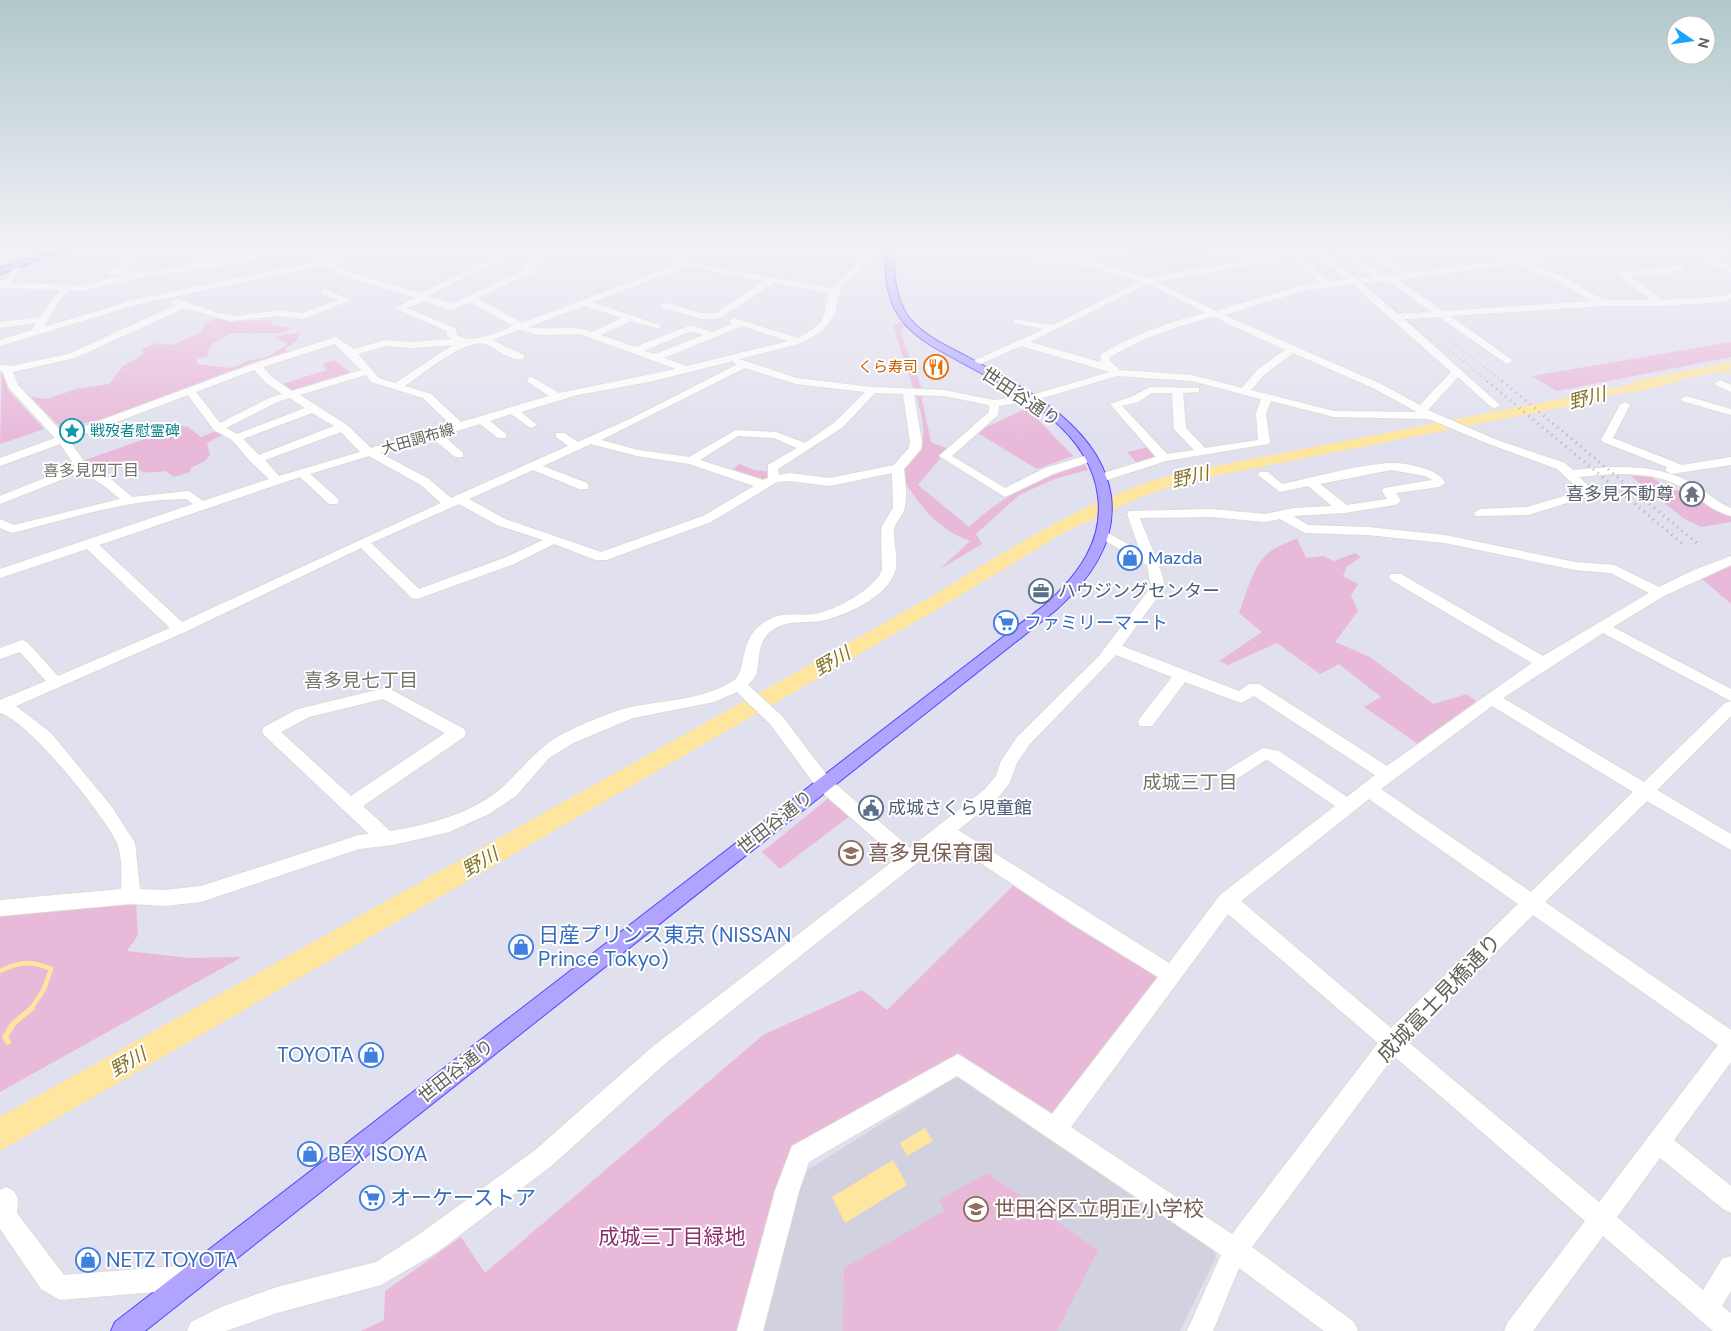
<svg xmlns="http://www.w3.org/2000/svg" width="1731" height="1331" viewBox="0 0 1731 1331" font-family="'DM Sans','Noto Sans JP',sans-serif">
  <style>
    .education { fill: #d2d1e0 }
    .green { fill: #e9b9da }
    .water { fill: #ffe69f }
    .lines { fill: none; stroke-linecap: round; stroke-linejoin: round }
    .stream-far1 { stroke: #ffe69f; stroke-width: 4.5 }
    .stream { stroke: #ffe69f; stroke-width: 5.5 }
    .river { fill: #ffe69f; fill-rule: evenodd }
    .minor-casing { stroke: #dcdcd3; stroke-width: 2 }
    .major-casing { stroke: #4d48ff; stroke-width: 2 }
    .minor { fill: #fff; fill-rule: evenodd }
    .major { fill: #b1a4ff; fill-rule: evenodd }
    .rail-far1 { stroke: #afaeac; stroke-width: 2.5; stroke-dasharray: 0.5 4; stroke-linecap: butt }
    .rail { stroke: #afaeac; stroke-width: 3; stroke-dasharray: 1 5; stroke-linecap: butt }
    .labels { text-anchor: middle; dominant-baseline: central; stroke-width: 4; stroke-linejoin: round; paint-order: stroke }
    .far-food-label { font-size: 15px; fill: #c56008; stroke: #fff; text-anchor: end }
    .far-culture-label { font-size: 15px; fill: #0d838f; stroke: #fff; text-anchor: start }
    .far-street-label { font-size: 15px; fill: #636259; stroke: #fff }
    .far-neighbourhood-label { font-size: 16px; fill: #75736a; stroke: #fff }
    .street-label { font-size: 18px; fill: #636259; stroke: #fff }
    .worship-label { font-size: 18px; fill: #5b616d; stroke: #fff; text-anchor: end }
    .shop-label { font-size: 18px; fill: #366cbe; stroke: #fff; text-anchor: start }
    .service-label { font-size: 18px; fill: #4e5e75; stroke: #fff; text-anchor: start }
    .water-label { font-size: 19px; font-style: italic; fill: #837227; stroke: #fff }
    .neighbourhood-label { font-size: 19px; fill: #75736a; stroke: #fff }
    .near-education-label { font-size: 21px; fill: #785e54; stroke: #fff; text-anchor: start }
    .near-shop-label { font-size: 21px; fill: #366cbe; stroke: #fff; text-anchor: start }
    .near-street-label { font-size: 21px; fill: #636259; stroke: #fff }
    .near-park-label { font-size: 21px; fill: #8e2d6c; stroke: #fff }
  </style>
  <rect width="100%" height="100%" fill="#e1e0ee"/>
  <g class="education">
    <path d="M1129,250H1200L1219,260L1177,268L1183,272L1175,273Z"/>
    <path d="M961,1077L1213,1245L1216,1257L1180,1331H757L801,1174L954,1078Z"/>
  </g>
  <g class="green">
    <path d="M219,317L239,321L271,320L272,325L292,328L282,333H232L212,344L209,348L208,356L197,359V364L228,368L240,365L246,361L267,357L287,345L286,342L276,338L282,335L300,333L296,341L284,350L294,352L98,421L60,427L31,397L47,399L76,389L109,384L123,366L144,354L140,350L157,343L172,345L202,332L205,324Z"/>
    <path d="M903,320L908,327L903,328L901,335L922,389L914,390L893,326Z"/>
    <path d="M1731,342V357L1557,391L1532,376Z"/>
    <path d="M334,360L352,374L292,393L282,384L327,370L322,364Z"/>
    <path d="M2,369L8,390L44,429L0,444Z"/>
    <path d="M916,393H923L922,400L931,442L948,449L918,485L969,527C1001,496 1042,477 1084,463L1088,470L1057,478L1019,495L976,534L982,544L940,569L970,541C937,529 921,507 902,478L901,475C905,466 912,461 917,453C930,432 920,415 916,393Z"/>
    <path d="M1027,408L1073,456L1037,469L976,432Z"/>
    <path d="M182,426L188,427L201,437L216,431L222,435L207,443L210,455L205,461L191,468L190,472L174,477L165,471C155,472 144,475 136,468L137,465L112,469L107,465L96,469L87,465L85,460Z"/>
    <path d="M1149,447L1157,458L1137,463L1127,452Z"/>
    <path d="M739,464L754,470L773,472L774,477L763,483L731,471Z"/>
    <path d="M1631,476L1652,477L1668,489L1686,492L1714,510L1731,514V522L1701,527L1683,518Z"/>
    <path d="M1297,538L1306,558L1323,556L1334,561L1355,553L1361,557L1347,566L1343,576L1358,584L1351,595L1358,611L1335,642L1370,657L1433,704L1467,694L1481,705L1424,748L1364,707L1381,697L1339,664L1320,674L1277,643L1228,665L1219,661L1262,632L1239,613C1246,594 1253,566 1268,553C1276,546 1288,543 1297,538Z"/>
    <path d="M1731,566V604L1701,578Z"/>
    <path d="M831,796L850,816L780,869L762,852Z"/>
    <path d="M1017,882L1159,975L1055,1118L960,1058L793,1150L743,1331H361L384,1320L385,1291L461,1237L485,1273L763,1035L862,990L887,1010Z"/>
    <path d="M136,901L138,935L127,951L189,958L242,957L0,1092V915Z"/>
    <path d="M987,1173L1098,1250L1057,1331H843L844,1268L944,1211L939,1200Z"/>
  </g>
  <g class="water">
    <path d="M1731,362V367L1724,369L1731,370V373L1718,372L1679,380L1677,382L1645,390L1603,396L1590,403L1566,404L1553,408L1549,405L1558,404L1551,401L1583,397L1585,395L1624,386L1639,380Z"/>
    <path d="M925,1128L933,1141L907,1156L900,1143Z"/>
    <path d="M893,1160L907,1185L845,1223L832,1197Z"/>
  </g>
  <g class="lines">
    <path class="stream-far1" d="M0,971C18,962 33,960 51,969L44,989L31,1009"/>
    <path class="stream" d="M8,1042L5,1037L13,1024L32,1008"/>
    <path class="river" d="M1580,395L1585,397L1588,400L1585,403L1184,482L1141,497L1061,534L948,603L0,1151V1117L934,595C1012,548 1091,495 1180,473Z"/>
    <defs>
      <g id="minor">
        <path d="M143,250L172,253L212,251V255L198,264L279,250H297L215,268L147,276L82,291L69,290L57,304L44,327L137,299L319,261L310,250H319L327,259L371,250H388L334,263L350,272L420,293L510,250H521L428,296L451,304L526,269L523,266L524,264C552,251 559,247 591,254L598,250H608L592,260L563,253L533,266L536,270L535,272L477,298L522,323L680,263L648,250H660L699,265L832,288L872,250H881L841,287L835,314L823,330L802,343L739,359L797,378L872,387L944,390L994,400L1028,396L1110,372L1021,346L976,366L967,364L1044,329L1013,323V319L1053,325L1140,281L1087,266L1040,262L1000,250L1088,260L1148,278L1287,253L1286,250H1321L1356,279L1372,277L1338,250H1348L1382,276L1397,274L1361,250H1371L1408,273L1562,252L1670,250L1625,257L1562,258L1528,262L1561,276L1604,300H1651L1619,276V272L1666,268L1681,264L1685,267L1684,269L1666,274L1630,276L1662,300L1722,296L1731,293V299L1724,302L1660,306H1602L1450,316L1511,359L1512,361L1507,364L1439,317L1404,319L1500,405L1495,408L1491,407L1458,377L1428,410L1497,440L1565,463L1573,470C1611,466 1652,463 1688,481C1704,488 1715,502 1731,508V516C1711,511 1699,497 1682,487C1651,470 1613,473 1579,477L1595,492L1593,495L1528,515L1476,516L1474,513L1480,509L1527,507L1581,491L1557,469L1489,444L1429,419L1334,417L1271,401L1266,413L1270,442L1268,444L1166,461L1101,482L1095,478L1097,475L1156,457L1110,404L1131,397L1150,387L1199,388V392L1183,393L1186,428L1205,448L1258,440L1256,413L1261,399L1192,381L1117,376L1033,401L999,406L998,415L952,456L1005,488L1045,468L1091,454L1097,458L1095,460L1053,474L1005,497L939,456L989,412V405L944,396L914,395L922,442L921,449L904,469C905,482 908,497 904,510C902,517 895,522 894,530C893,542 898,555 896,568C891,594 852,612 829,619C811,625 790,618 774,629C757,640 760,655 757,672C756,677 751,681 748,685L782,716L830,779L910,848L984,790L996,776L1001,761L1017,737L1099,656L1151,587L1147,565L1097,536L1098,533H1108L1140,551L1127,514L1129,511L1211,509L1265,514L1294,508L1332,506L1308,486L1280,492L1258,475L1260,472H1268L1282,484C1315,477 1357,465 1390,463C1403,462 1441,469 1445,483L1439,487L1396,493L1401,501L1395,505L1344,513L1293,516L1308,525L1367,527L1445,535L1575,562L1614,565L1659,587L1694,570L1731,556V565L1664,596L1613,627L1731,689V716L1657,790L1731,834V850L1647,801L1545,902L1731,1030V1062L1674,1140L1731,1186V1213L1723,1209L1660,1158L1617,1217L1703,1290L1722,1259L1731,1256V1291L1722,1306L1731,1313V1331H1713L1603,1236L1533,1331H1504L1508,1322L1585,1221L1394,1056L1252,1247L1354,1322L1358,1331H1324L1239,1268L1213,1331H1187L1221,1255L957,1076L809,1162L799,1191L763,1331H737L775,1191L792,1146L958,1054L1052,1114L1158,977L1072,924L946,840L667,1062L550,1167L436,1253L381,1285L277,1313L226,1331H187L191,1322L221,1307L277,1287L376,1262L418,1235L534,1151L651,1048L897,858L818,789L770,724L737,692L714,702L633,718L573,743L549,758L516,796L489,814L449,832L393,845L359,849L201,902L165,906L130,904L0,916V900L121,889C122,876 122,856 117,843C104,815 28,720 0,713V700L46,681L20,652L0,659V648L22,640L27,642L58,676L170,628L87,549L0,578V569L193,504L186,499C128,499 68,519 12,533L0,528V519L14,525L120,499L103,485L81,472L0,504V496L75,466L60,444L0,466V458L55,438L9,388L2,371H0V365L11,366L68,354L176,305L171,302L176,299L218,313L237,316L279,310L303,313L338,300L322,294V290L325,289L351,300L303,319L279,316L230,321L185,308L75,358L13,372L18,385L64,434L252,364L336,337L354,349L385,340L412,342L451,339L447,336V331L394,308L416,298L344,276L324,265L139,304L0,346V340L32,330L36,323L0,328V322L40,317L60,290L5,288L0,290V283L7,278L15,263L22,265L12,283L82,285L125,275H109L105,272ZM1314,253L1347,280L1330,282L1300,255ZM144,256L172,259L199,256L185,266L133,274L132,271L119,270ZM1292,257L1320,283L1302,285L1216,311L1157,282ZM1517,264L1555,280L1592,301L1443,311L1398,280ZM688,266L764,281L716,313H702L666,303L661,306L663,308L702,319H718L774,283L829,293C822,321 827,322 798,338L734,318L729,321L732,324L712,332L691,325L635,347L601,335L631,321L660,329V325L592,302ZM1381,281H1388L1432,312L1398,314L1362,283ZM1148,284L1206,313C1169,321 1134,335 1101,354L1100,362L1030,342ZM1352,284L1451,372L1420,405L1381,384L1224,315L1306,290ZM424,301L451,310L470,302L513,326C497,332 473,345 457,335L455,328L407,308ZM584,306L622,318L592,332C572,324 550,331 528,327ZM1214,317L1285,350L1257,370L1242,388L1192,375L1120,370L1109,360L1110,357C1143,338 1177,325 1214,317ZM742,326L788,341L687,366L664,358ZM519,330L540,335L580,334L676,369L559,393L532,377L528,378V382L549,396L461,422L431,394L405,386C421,375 466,338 485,344C496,348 511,362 524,359V355L492,340ZM691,331L703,335L655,354L644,351ZM335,344L361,370L292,391L273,378L263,367ZM453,345L395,383L379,378L358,354L386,346L412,348ZM1293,353L1373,388L1417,412L1334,411L1251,390L1265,374ZM733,361L736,365L632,418L578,442L564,433H556V437L568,446L451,498L429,479L380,453L432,438L455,457H463V453L443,435L480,424L498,438H506V434L490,421L511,414L531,428L537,425L521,412L577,395L649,382ZM745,368L796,384L865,392L835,422L805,443L776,432L736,430L689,457L638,450L601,440ZM254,370L265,382L282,394L269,398L220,423L196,392ZM366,375L371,382L423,398L451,425L371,448L347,425L300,395ZM875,393L903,394L910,442L909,448L894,465L830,478L789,473L779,475L778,469L843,427ZM1152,393H1172L1174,429L1194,450L1167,454L1122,406L1138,402ZM188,395L214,430L232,440L251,462L269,479L203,501L189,491L132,497L111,479L86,464L69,440ZM290,398L305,408L237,434L226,428L277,402ZM312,413L334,426L259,455L243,439ZM341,432L360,452L279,476L265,460ZM738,436L774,438L797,448L768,465V478L763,480L700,460ZM591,444L637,456L689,464L754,486L703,516L601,552L505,519L469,499L533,470L579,489H587L589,486L587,483L543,466ZM369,456L421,485L441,503L182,622L99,545L300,477L329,504H337L339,501L337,498L310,474ZM1391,470L1425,476L1432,480L1384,488L1382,491L1387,499L1347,505L1320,484ZM892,473L893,508L882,526L881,532L882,570C875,589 835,611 814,614C799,616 785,612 770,619C736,635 749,671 733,681C704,700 664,700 631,707C610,712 580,725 561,735C537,748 524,767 505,785C475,813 429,825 390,831L363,806L464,737L466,733L464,729L390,689L385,688L298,709L264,727L262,731L264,735L369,834L359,835L201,886L165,890L140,889L135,843L112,807L51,733L16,706L185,632L361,548L412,598L417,599L514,564L554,544L596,560H606L711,522L777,482L789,481L830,486ZM459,504L497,525L543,540L504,558L419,589L371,543ZM1211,517L1265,522L1280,519L1305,533L1367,535L1445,543L1575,570L1611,573L1649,593L1543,656L1401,574H1391L1389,577L1391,580L1532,663L1387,766L1259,684H1249L1239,691L1122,646L1165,587C1160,562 1148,541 1140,518ZM1603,633L1731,701L1725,703L1644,782L1503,698ZM1116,655L1172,677L1140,718L1138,722L1140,726H1152L1185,682L1241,703L1254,696L1375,775L1347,797L1279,751L1263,748L1227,770L1225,775L1227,780L1233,781L1266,760L1269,761L1335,806L1220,895L1169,963L958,830L996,800L1009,784L1017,763L1029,745ZM383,699L445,733L351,796L281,732L309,717ZM1492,706L1633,792L1531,892L1381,789ZM1369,799L1518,904L1391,1028L1241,901ZM1228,914L1378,1043L1232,1234L1071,1127ZM1533,915L1718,1045L1599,1202L1407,1041Z"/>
        <path d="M1682,250H1693L1731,267V273Z"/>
        <path d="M20,251L46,257L42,260L20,257L0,262V256Z"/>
        <path d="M1720,380L1731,385V392L1716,385L1715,383Z"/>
        <path d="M1686,396L1731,409V415L1682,401L1681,399Z"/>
        <path d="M1625,402L1630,405L1613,438L1682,465L1731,457V465L1671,474L1665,470L1667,467L1603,442L1601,440L1620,405Z"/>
        <path d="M6,1187L14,1191L18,1199L17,1213L64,1275L190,1265L199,1268L202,1277L199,1286L190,1289L60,1300L41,1289L0,1229V1190Z"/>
      </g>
      <g id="major">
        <path d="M53,250H66L0,274V268Z"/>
        <path d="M886,250H894C893,273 895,300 910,319C926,338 952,348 973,360C1028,390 1101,428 1111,496C1117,543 1089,580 1056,610L145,1331H111L115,1322L1046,604C1078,575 1104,541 1098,496C1090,430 1019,393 966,365C945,353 922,343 906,325C887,305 884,276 886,250Z"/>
      </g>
    </defs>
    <use href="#minor" class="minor-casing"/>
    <use href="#major" class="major-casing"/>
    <use href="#minor" class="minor"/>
    <use href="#major" class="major"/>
    <g class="rail-far1">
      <path d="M1324,250L1450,355"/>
      <path d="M1335,250L1503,382"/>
      <path d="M1446,347L1488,382"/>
    </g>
    <g class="rail">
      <path d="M1487,381L1683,544"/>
      <path d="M1502,381L1699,545"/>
    </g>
  </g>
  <linearGradient id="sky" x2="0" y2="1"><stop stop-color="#b1c8cb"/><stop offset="0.57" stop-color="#f2f1f7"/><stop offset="1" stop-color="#f2f1f7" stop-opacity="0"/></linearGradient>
  <rect width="1731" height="437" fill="url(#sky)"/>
  <defs>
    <symbol id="restaurant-ring" viewBox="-11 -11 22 22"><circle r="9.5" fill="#fff" stroke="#e8710a" stroke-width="1.5"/><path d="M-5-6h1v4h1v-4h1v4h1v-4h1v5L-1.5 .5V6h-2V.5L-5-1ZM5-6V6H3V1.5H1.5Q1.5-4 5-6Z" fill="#e8710a"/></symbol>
    <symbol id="sight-ring" viewBox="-11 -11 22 22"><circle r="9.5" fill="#fff" stroke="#0f9aa8" stroke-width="1.5"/><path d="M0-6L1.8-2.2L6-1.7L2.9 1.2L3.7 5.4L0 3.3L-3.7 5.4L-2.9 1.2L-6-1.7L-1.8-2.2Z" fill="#0f9aa8"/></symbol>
    <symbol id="temple-ring" viewBox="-11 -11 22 22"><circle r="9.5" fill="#fff" stroke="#6b7280" stroke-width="1.5"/><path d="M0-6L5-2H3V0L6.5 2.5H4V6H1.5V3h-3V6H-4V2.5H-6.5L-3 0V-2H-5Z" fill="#6b7280"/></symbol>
    <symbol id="shop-ring" viewBox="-11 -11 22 22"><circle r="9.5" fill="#fff" stroke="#3f7fe0" stroke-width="1.5"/><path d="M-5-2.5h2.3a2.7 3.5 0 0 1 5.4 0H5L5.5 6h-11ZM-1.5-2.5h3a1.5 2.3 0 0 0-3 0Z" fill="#3f7fe0"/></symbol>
    <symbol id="office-ring" viewBox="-11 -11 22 22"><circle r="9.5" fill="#fff" stroke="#5c6f8a" stroke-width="1.5"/><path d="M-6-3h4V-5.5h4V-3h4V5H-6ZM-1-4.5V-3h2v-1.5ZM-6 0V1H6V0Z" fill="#5c6f8a"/></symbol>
    <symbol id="supermarket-ring" viewBox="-11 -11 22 22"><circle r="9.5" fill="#fff" stroke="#3f7fe0" stroke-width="1.5"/><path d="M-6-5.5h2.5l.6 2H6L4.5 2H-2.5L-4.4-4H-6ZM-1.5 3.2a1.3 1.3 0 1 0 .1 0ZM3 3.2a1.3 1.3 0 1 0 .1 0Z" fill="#3f7fe0"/></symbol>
    <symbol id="civic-ring" viewBox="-11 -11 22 22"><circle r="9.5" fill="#fff" stroke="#5c6f8a" stroke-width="1.5"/><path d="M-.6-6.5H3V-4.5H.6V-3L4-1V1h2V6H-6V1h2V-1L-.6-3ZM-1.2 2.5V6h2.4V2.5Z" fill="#5c6f8a"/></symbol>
    <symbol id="school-ring" viewBox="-11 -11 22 22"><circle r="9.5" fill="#fff" stroke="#8d6e63" stroke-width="1.5"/><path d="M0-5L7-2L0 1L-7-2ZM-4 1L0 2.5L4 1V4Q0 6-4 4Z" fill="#8d6e63"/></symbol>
  </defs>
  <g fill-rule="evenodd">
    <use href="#restaurant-ring" x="922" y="353" width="28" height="28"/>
    <use href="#sight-ring" x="58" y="417" width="28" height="28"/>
    <use href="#temple-ring" x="1678" y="480" width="28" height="28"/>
    <use href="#shop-ring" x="1116" y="544" width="28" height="28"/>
    <use href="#office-ring" x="1027" y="577" width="28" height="28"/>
    <use href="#supermarket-ring" x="992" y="609" width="28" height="28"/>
    <use href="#civic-ring" x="857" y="794" width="28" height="28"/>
    <use href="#school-ring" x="837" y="839" width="28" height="28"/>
    <use href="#shop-ring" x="507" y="933" width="28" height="28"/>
    <use href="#shop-ring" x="357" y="1041" width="28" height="28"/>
    <use href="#shop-ring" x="296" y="1140" width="28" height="28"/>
    <use href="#supermarket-ring" x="358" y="1184" width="28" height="28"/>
    <use href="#school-ring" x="962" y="1195" width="28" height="28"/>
    <use href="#shop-ring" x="74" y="1246" width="28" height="28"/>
  </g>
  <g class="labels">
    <g class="far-food-label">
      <text x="918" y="367">くら寿司</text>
    </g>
    <g class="far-culture-label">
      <text x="90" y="431">戦歿者慰霊碑</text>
    </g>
    <g class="far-street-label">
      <text transform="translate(418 439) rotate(-16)">大田調布線</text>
    </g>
    <g class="far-neighbourhood-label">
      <text x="91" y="470">喜多見四丁目</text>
    </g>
    <g class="street-label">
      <text transform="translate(1021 397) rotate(34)">世田谷通り</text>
      <text transform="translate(775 822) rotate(-38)">世田谷通り</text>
      <text transform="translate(456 1071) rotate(-38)">世田谷通り</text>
    </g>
    <g class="worship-label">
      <text x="1674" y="494">喜多見不動尊</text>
    </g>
    <g class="shop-label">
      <text x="1148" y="558">Mazda</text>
      <text x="1024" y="623">ファミリーマート</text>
    </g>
    <g class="service-label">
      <text x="1058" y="591">ハウジングセンター</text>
      <text x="888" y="808">成城さくら児童館</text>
    </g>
    <g class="water-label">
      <text transform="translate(1587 398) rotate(-14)">野川</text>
      <text transform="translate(1190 477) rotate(-13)">野川</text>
      <text transform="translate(832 661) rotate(-30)">野川</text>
      <text transform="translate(480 862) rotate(-30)">野川</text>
      <text transform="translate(128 1062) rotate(-30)">野川</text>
    </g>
    <g class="neighbourhood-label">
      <text x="361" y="680">喜多見七丁目</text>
      <text x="1190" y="782">成城三丁目</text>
    </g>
    <g class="near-education-label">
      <text x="868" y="853">喜多見保育園</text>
      <text x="994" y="1209">世田谷区立明正小学校</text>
    </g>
    <g class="near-shop-label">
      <text x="538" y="935">日産プリンス東京 (NISSAN<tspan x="538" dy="24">Prince Tokyo)</tspan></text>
      <text x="354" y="1055" text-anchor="end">TOYOTA</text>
      <text x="328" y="1154">BEX ISOYA</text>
      <text x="390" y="1198">オーケーストア</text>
      <text x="106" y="1260">NETZ TOYOTA</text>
    </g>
    <g class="near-street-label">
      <text transform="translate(1439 998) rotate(-46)">成城富士見橋通り</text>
    </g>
    <g class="near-park-label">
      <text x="672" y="1237">成城三丁目緑地</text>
    </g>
  </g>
  <g transform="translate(1691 40) rotate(103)"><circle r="24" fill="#ffffff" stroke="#c1c0bd"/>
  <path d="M0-4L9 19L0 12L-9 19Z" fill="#19a4fb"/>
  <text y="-8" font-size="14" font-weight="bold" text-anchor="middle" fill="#636259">N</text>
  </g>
</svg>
